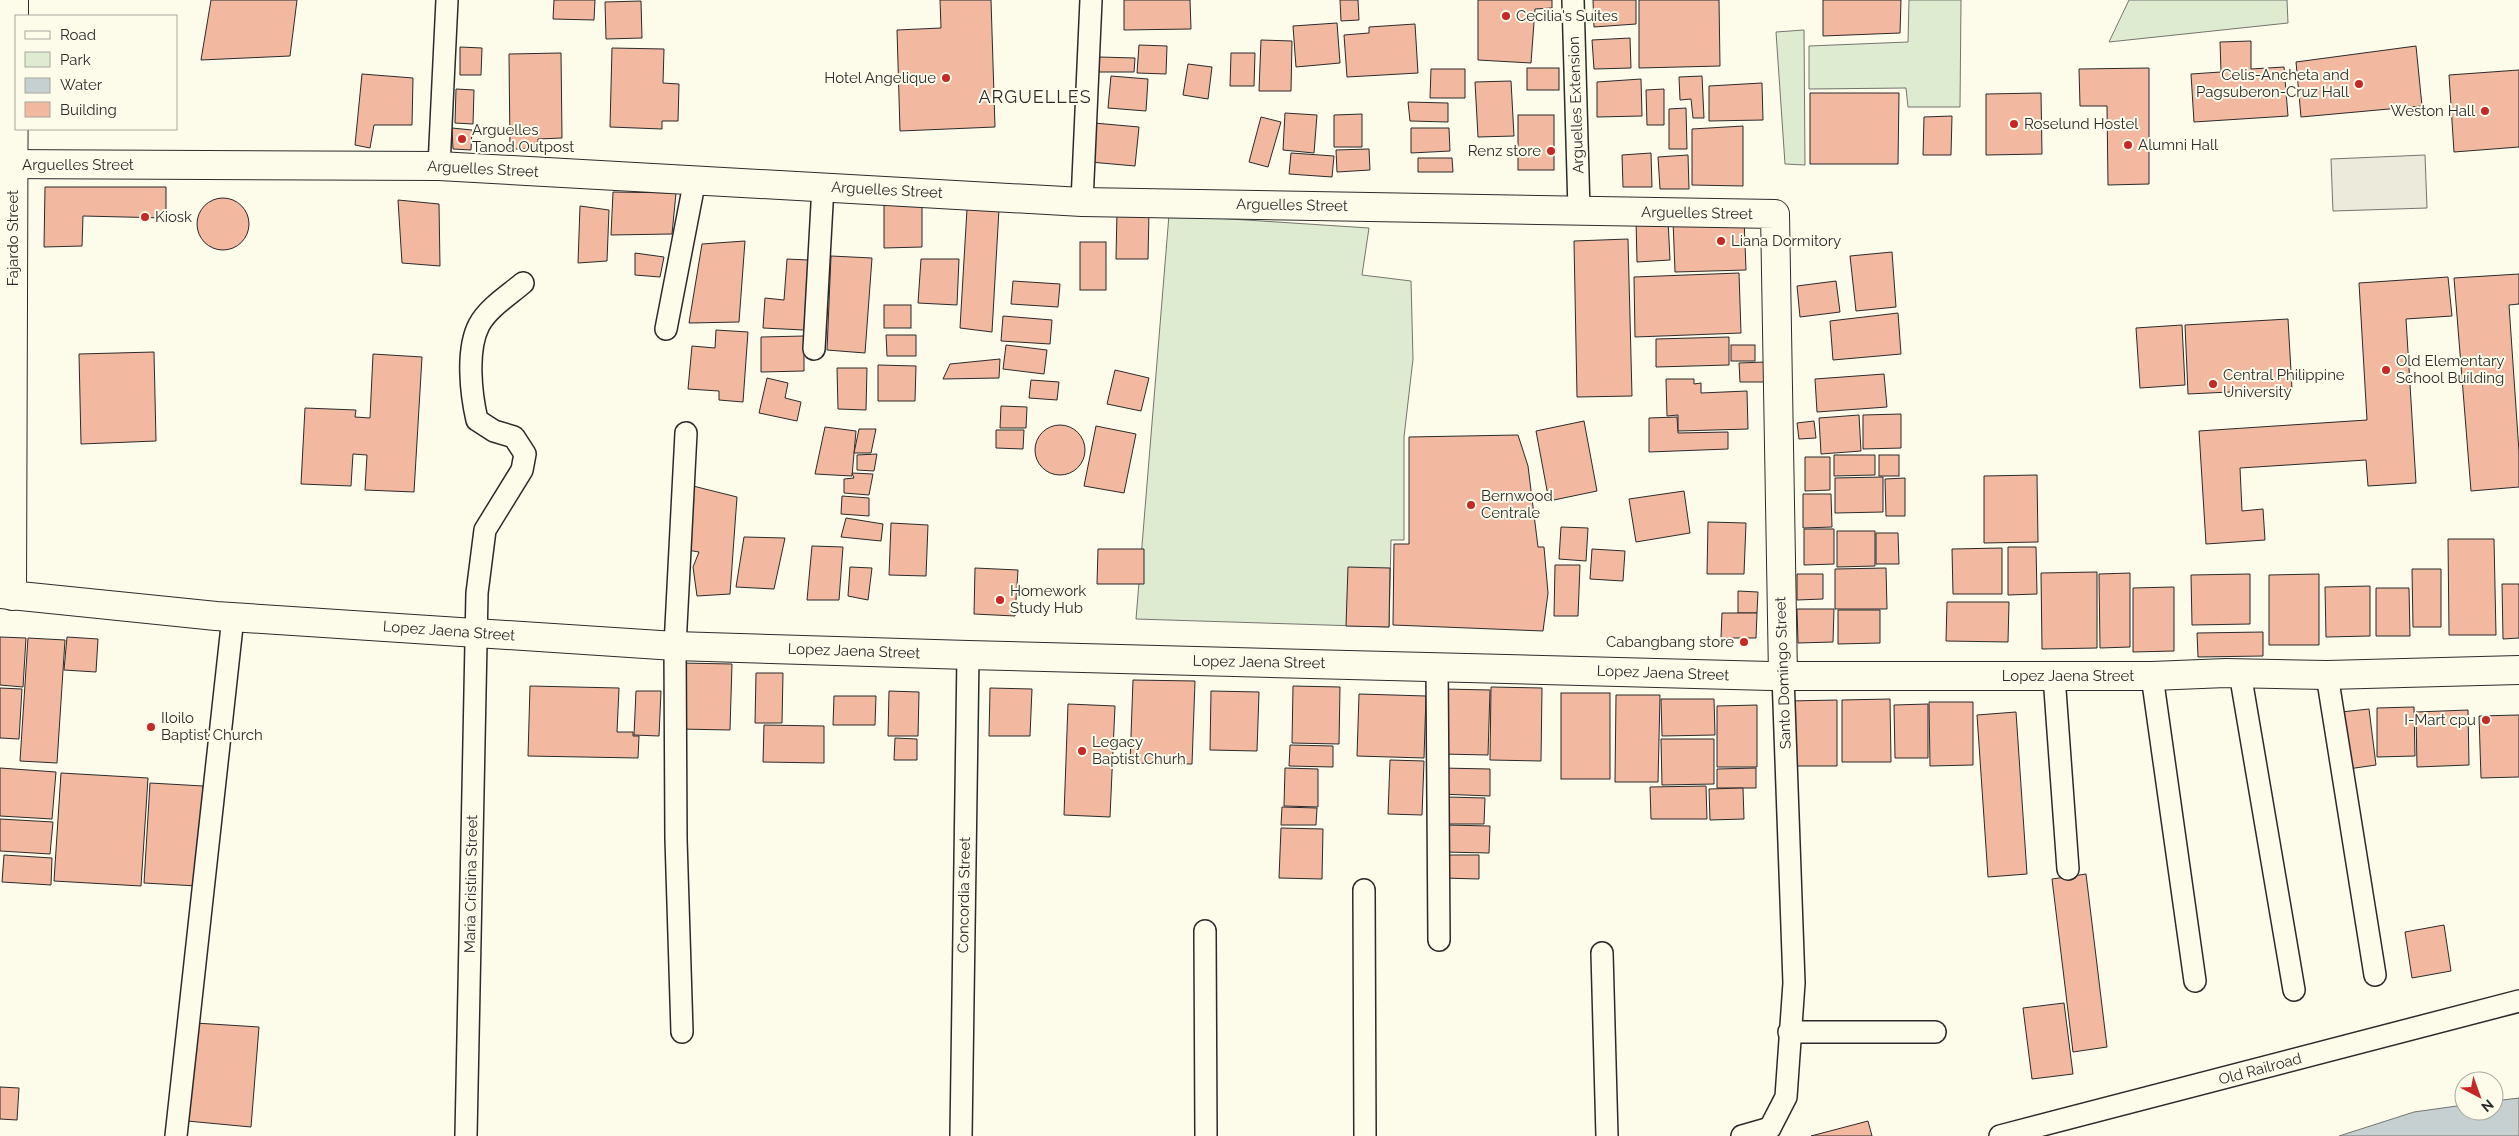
<svg xmlns="http://www.w3.org/2000/svg" width="2519" height="1136" viewBox="0 0 2519 1136" font-family="Raleway,sans-serif">
  <style>
    .green { fill: #deebd1; stroke: #74746e }
    .parking { fill: #eceadb; stroke: #74746e }
    .water { fill: #c7d0d0; stroke: #74746e }
    .building { fill: #f2b8a0; stroke: #2b2b2b }
    .lines { fill: none; stroke-linecap: round; stroke-linejoin: round }
    .street-casing { stroke: #2b2b2b; stroke-width: 24 }
    .secondary-casing { stroke: #2b2b2b; stroke-width: 30 }
    .primary-casing { stroke: #2b2b2b; stroke-width: 30 }
    .street { stroke: #fdfbea; stroke-width: 21 }
    .secondary { stroke: #fdfbea; stroke-width: 28 }
    .primary { stroke: #fdfbea; stroke-width: 28 }
    .poi-dot { fill: #c62828; stroke: #fdfbea; stroke-width: 2 }
    .labels { text-anchor: middle; dominant-baseline: central; stroke-width: 4; stroke-linejoin: round; paint-order: stroke }
    .poi-label { font-size: 15px; fill: #2b2b2b; stroke: #fdfbea; text-anchor: start }
    .street-label { font-size: 15px; fill: #2b2b2b; stroke: #fdfbea }
    .quarter-label { font-size: 18px; letter-spacing: 1px; fill: #2b2b2b; stroke: #fdfbea }
  </style>
  <rect width="100%" height="100%" fill="#fdfbea"/>
  <g class="green">
    <path d="M1909,0H1961L1960,107H1908L1906,88L1809,89V46L1908,42Z"/>
    <path d="M2129,0H2287L2288,23L2109,42Z"/>
    <path d="M1804,30L1805,165L1785,164L1776,32Z"/>
    <path d="M1169,215L1369,228L1362,275L1411,281L1413,359L1404,437V540H1391L1389,627L1136,619Z"/>
  </g>
  <path class="parking" d="M2425,155L2427,208L2333,211L2331,159Z"/>
  <path class="water" d="M2519,1098V1136H2339L2414,1112L2464,1105V1111H2494V1101Z"/>
  <g class="building">
    <path d="M211,0H297L290,56L201,60Z"/>
    <path d="M554,0H595L594,20L553,19Z"/>
    <path d="M940,0H991L995,127L900,131L897,30L941,28Z"/>
    <path d="M1124,0H1190L1191,29L1124,30Z"/>
    <path d="M1340,0H1358L1359,20L1341,21Z"/>
    <path d="M1478,0H1552V8L1535,9L1531,63L1478,60Z"/>
    <path d="M1593,0H1636V24L1594,27Z"/>
    <path d="M1639,0H1719L1720,66L1639,68Z"/>
    <path d="M1823,0H1901L1900,33L1823,36Z"/>
    <path d="M641,1L642,38L606,39L605,2Z"/>
    <path d="M1337,23L1340,63L1296,67L1293,26Z"/>
    <path d="M1415,24L1418,73L1347,77L1344,35L1369,33V27Z"/>
    <path d="M1630,38L1631,68L1594,69L1592,40Z"/>
    <path d="M1261,40L1292,41L1291,91H1259Z"/>
    <path d="M2251,41V69L2284,67L2288,116L2194,122L2191,74L2221,72L2220,42Z"/>
    <path d="M1139,45L1167,46L1166,74L1137,73Z"/>
    <path d="M2416,46L2422,106L2301,117L2296,62Z"/>
    <path d="M460,47L482,48L481,75H460Z"/>
    <path d="M612,48L664,49L663,83L679,84L678,121H662V129L610,127Z"/>
    <path d="M561,53L562,138L538,139V149H510L509,54Z"/>
    <path d="M1231,53H1255L1254,86H1230Z"/>
    <path d="M1099,57L1135,58L1134,72H1099Z"/>
    <path d="M1188,64L1212,67L1208,99L1183,95Z"/>
    <rect x="1527" y="68" width="32" height="22"/>
    <path d="M2149,68V184L2108,185L2107,106H2080L2079,69Z"/>
    <path d="M1431,69H1465V98H1430Z"/>
    <path d="M2519,70V147L2454,152L2449,75Z"/>
    <path d="M362,74L413,78L412,125H374L370,148L355,145Z"/>
    <path d="M1111,76L1148,79L1146,111L1108,108Z"/>
    <path d="M1702,76L1704,118H1693L1691,99L1680,100L1679,77Z"/>
    <path d="M1641,79L1642,116L1597,117V82Z"/>
    <path d="M1511,81L1514,136L1478,137L1475,82Z"/>
    <path d="M1762,83L1763,120L1709,121V86Z"/>
    <path d="M456,89L474,90L473,124L455,123Z"/>
    <path d="M1664,89V125H1647L1646,90Z"/>
    <path d="M1810,93H1899L1898,164H1810Z"/>
    <path d="M2041,93L2042,154L1986,155V94Z"/>
    <path d="M1408,102L1448,103V122L1410,121Z"/>
    <path d="M1686,108L1687,149H1669V109Z"/>
    <path d="M1285,113L1317,115L1314,153L1283,150Z"/>
    <path d="M1362,114V147H1334V115Z"/>
    <rect x="1518" y="115" width="36" height="55"/>
    <path d="M1952,116L1951,155H1923L1924,117Z"/>
    <path d="M1261,117L1281,122L1268,167L1249,162Z"/>
    <path d="M1094,123L1139,127L1135,166L1090,162Z"/>
    <path d="M1743,126V186L1692,185V129Z"/>
    <path d="M452,128L472,130L471,150L453,149Z"/>
    <path d="M1411,128H1449L1450,151L1411,153Z"/>
    <path d="M1369,149L1370,170L1337,172L1336,150Z"/>
    <path d="M1291,153L1334,156L1332,177L1289,174Z"/>
    <path d="M1651,153L1652,187H1623L1622,155Z"/>
    <path d="M1688,155L1689,189H1660L1658,157Z"/>
    <path d="M1418,158H1452L1453,172H1418Z"/>
    <path d="M45,187H166V218L83,216L82,246L44,247Z"/>
    <path d="M613,192L676,193L672,234L611,235Z"/>
    <circle cx="223" cy="224" r="26"/>
    <path d="M398,200L439,204L440,266L402,263Z"/>
    <path d="M884,202H922V247L884,248Z"/>
    <path d="M580,206L609,210L607,261L578,263Z"/>
    <path d="M974,208L999,209L992,332L960,328L967,209Z"/>
    <path d="M1117,211H1149L1148,259H1116Z"/>
    <path d="M1744,218L1746,270L1675,272L1673,220Z"/>
    <path d="M1668,219L1670,260L1637,262L1636,220Z"/>
    <path d="M1628,239L1632,396L1577,397L1574,241Z"/>
    <path d="M745,241L739,322L689,323L702,244Z"/>
    <rect x="1080" y="242" width="26" height="48"/>
    <path d="M1892,252L1896,307L1856,311L1850,256Z"/>
    <path d="M635,253L664,257L660,277L635,275Z"/>
    <path d="M831,256L872,258L865,353L827,350Z"/>
    <path d="M787,259L808,260L804,330L763,328L765,298L784,300Z"/>
    <path d="M921,259H959L957,305L918,303Z"/>
    <path d="M1739,273L1741,333L1635,337L1634,277Z"/>
    <path d="M2519,274V304L2509,305L2519,452V487L2471,491L2454,278Z"/>
    <path d="M2448,277L2452,316L2406,319L2416,483L2368,486L2366,460L2240,468L2242,511L2263,509L2265,540L2206,544L2199,431L2367,420L2359,283Z"/>
    <path d="M1013,281L1060,284L1058,307L1011,304Z"/>
    <path d="M1836,281L1840,312L1800,317L1797,286Z"/>
    <rect x="884" y="305" width="27" height="23"/>
    <path d="M1898,313L1901,354L1833,360L1830,321Z"/>
    <path d="M1003,316L1052,320L1050,344L1001,341Z"/>
    <path d="M2288,319L2292,389L2188,394L2185,325Z"/>
    <path d="M2182,325L2185,385L2140,388L2136,328Z"/>
    <path d="M716,330L748,332L743,402L719,400V391L688,389L692,346L715,348Z"/>
    <path d="M886,335H916V356H887Z"/>
    <path d="M804,336V371L761,372V337Z"/>
    <path d="M1729,337V365L1656,367V339Z"/>
    <path d="M1006,345L1047,350L1044,374L1003,369Z"/>
    <rect x="1731" y="345" width="24" height="16"/>
    <path d="M154,352L156,441L81,444L79,354Z"/>
    <path d="M373,354L422,357L414,492L365,490L367,455L353,454L351,486L301,484L305,408L356,410L355,417L370,418Z"/>
    <path d="M1000,359L999,378L943,379L950,364Z"/>
    <path d="M1765,362L1766,382H1740L1739,363Z"/>
    <path d="M878,365L916,366L915,401H878Z"/>
    <path d="M837,368H867L866,410L838,409Z"/>
    <path d="M1115,370L1149,378L1141,411L1107,404Z"/>
    <path d="M1884,374L1887,407L1817,412L1815,379Z"/>
    <path d="M767,378L788,383L785,398L801,402L797,421L759,413Z"/>
    <path d="M1666,379H1694V384L1701,383V393L1747,391L1748,429L1678,431V415L1667,416Z"/>
    <path d="M1031,380L1059,382L1057,400L1029,398Z"/>
    <path d="M1001,406L1027,407L1026,428H1000Z"/>
    <path d="M1901,414V448L1863,449V415Z"/>
    <path d="M1859,415L1861,451L1821,454L1819,418Z"/>
    <path d="M1677,417L1678,433L1728,432V449L1649,452V418Z"/>
    <path d="M1584,421L1597,491L1549,501L1536,431Z"/>
    <path d="M1814,421L1816,438L1799,439L1797,423Z"/>
    <circle cx="1060" cy="450" r="25"/>
    <path d="M1096,426L1136,434L1124,493L1084,486Z"/>
    <path d="M825,427L856,431L852,476L815,474Z"/>
    <path d="M859,429H876L871,453H854Z"/>
    <path d="M996,430H1024L1023,449L996,448Z"/>
    <path d="M1518,435L1528,466L1538,547H1544L1548,593L1543,631L1393,625L1394,544H1409V437Z"/>
    <path d="M877,454L874,471L857,470V455Z"/>
    <path d="M1834,455H1875V475L1834,476Z"/>
    <rect x="1879" y="455" width="20" height="21"/>
    <path d="M1805,457H1830V490L1805,491Z"/>
    <path d="M852,473L873,474L869,495L844,493V479L854,478Z"/>
    <path d="M2037,475L2038,542L1984,543V476Z"/>
    <path d="M1883,477V512L1835,513V478Z"/>
    <path d="M1905,478V516H1886L1885,479Z"/>
    <path d="M689,485L737,497L730,594L697,596L693,567L699,552L681,549Z"/>
    <path d="M1684,491L1690,533L1636,542L1629,499Z"/>
    <path d="M1803,494H1831L1832,527L1803,528Z"/>
    <path d="M842,496L869,498V516L841,514Z"/>
    <path d="M846,518L883,524L881,541L841,537Z"/>
    <path d="M1708,522L1746,523L1744,574H1707Z"/>
    <path d="M891,523L928,525L926,576L889,575Z"/>
    <path d="M1561,527L1588,528L1586,561L1559,559Z"/>
    <path d="M1804,529H1834V564L1804,565Z"/>
    <path d="M1837,531H1875V566L1837,567Z"/>
    <path d="M1876,533H1898L1899,564H1876Z"/>
    <path d="M744,537L785,538L774,589L736,587Z"/>
    <path d="M2448,539H2494L2496,635H2449Z"/>
    <path d="M812,546L843,547L839,600H807Z"/>
    <path d="M2008,547H2036L2037,594L2008,595Z"/>
    <path d="M2002,548V594H1953L1952,549Z"/>
    <path d="M1098,549H1144V584H1097Z"/>
    <path d="M1592,549L1625,551L1623,581L1590,579Z"/>
    <path d="M1555,565H1580L1578,616H1554Z"/>
    <path d="M850,567L872,568L868,600L848,596Z"/>
    <path d="M1348,567L1390,568L1389,627L1346,626Z"/>
    <path d="M975,568L1018,570L1015,616L974,614Z"/>
    <path d="M1886,568L1887,609H1835V569Z"/>
    <path d="M2412,569H2441V627H2413Z"/>
    <path d="M2097,572V648L2042,649L2041,573Z"/>
    <path d="M2130,573V647L2100,648L2099,574Z"/>
    <path d="M1797,574H1823V599L1797,600Z"/>
    <path d="M2250,574V624L2192,625L2191,575Z"/>
    <path d="M2319,574V645H2269V575Z"/>
    <path d="M2502,584H2519V638L2503,639Z"/>
    <path d="M2370,586V636L2326,637L2325,587Z"/>
    <path d="M2174,587V651L2133,652V588Z"/>
    <path d="M2376,588H2409L2410,636H2376Z"/>
    <path d="M1738,591L1758,592L1757,613H1738Z"/>
    <path d="M1947,602H2009L2008,642L1946,641Z"/>
    <path d="M1797,609H1834L1833,642L1798,643Z"/>
    <path d="M1838,610H1880V643L1838,644Z"/>
    <path d="M1722,613H1757L1756,638H1721Z"/>
    <path d="M2263,632V656L2198,657L2197,633Z"/>
    <path d="M0,637L26,638L23,687L0,685Z"/>
    <path d="M67,637L98,639L96,672L64,670Z"/>
    <path d="M28,638L65,640L57,763L20,761Z"/>
    <path d="M681,663L732,664L730,730L679,729Z"/>
    <path d="M756,673H783L782,723H755Z"/>
    <path d="M1133,680L1195,681L1192,764L1130,763Z"/>
    <path d="M530,686L619,688L617,732H633V736H639L638,758L528,756Z"/>
    <path d="M1293,686L1340,687L1339,744L1292,743Z"/>
    <path d="M1491,687L1542,688L1541,761L1490,760Z"/>
    <path d="M0,688L22,689L19,739L0,738Z"/>
    <path d="M990,688L1032,689L1030,736H989Z"/>
    <path d="M1444,689L1490,690L1488,755L1442,754Z"/>
    <path d="M636,691H661L659,736L634,735Z"/>
    <path d="M889,691L919,692L918,736H888Z"/>
    <path d="M1211,691L1259,692L1257,751L1210,750Z"/>
    <rect x="1561" y="693" width="49" height="86"/>
    <path d="M1359,694L1426,696L1424,758L1357,756Z"/>
    <path d="M1616,695H1660L1658,782H1615Z"/>
    <path d="M834,696H876L875,725H833Z"/>
    <path d="M1661,699H1714L1715,735L1662,736Z"/>
    <path d="M1890,699L1891,762H1842V700Z"/>
    <path d="M1837,700V766H1789V701Z"/>
    <path d="M1929,702H1973V765L1930,766Z"/>
    <path d="M1068,704L1115,706L1110,817L1064,815Z"/>
    <path d="M1928,704V758H1895L1894,705Z"/>
    <path d="M1757,705V767H1717V706Z"/>
    <path d="M2414,707L2415,756L2377,757V708Z"/>
    <path d="M2369,709L2376,765L2348,769L2341,712Z"/>
    <path d="M2468,710L2469,765L2417,767L2416,712Z"/>
    <path d="M2016,712L2027,874L1988,877L1977,715Z"/>
    <path d="M2519,715V777L2481,778L2479,716Z"/>
    <path d="M764,725L824,726V763L763,762Z"/>
    <path d="M895,738L917,739V760H894Z"/>
    <path d="M1661,739H1714V784L1662,785Z"/>
    <path d="M1290,745L1333,746V767L1289,766Z"/>
    <path d="M1390,760L1424,761L1422,815L1388,814Z"/>
    <path d="M0,768L56,772L52,819L0,816Z"/>
    <path d="M1285,768L1318,769V807L1284,806Z"/>
    <path d="M1441,768L1490,769V796L1440,794Z"/>
    <path d="M1756,768V788H1717V769Z"/>
    <path d="M61,773L148,778L141,886L54,881Z"/>
    <path d="M150,783L203,786L197,886L144,883Z"/>
    <path d="M1706,786L1707,819H1651L1650,787Z"/>
    <path d="M1743,788L1744,819L1710,820L1709,789Z"/>
    <path d="M1448,797L1485,798L1484,824H1447Z"/>
    <path d="M1282,807L1317,808L1316,825H1281Z"/>
    <path d="M0,819L53,822L50,854L0,851Z"/>
    <path d="M1445,825L1490,826L1489,853L1444,852Z"/>
    <path d="M1281,828L1323,829L1322,879L1279,878Z"/>
    <path d="M4,855L52,858L51,885L2,882Z"/>
    <path d="M1442,855H1479V879L1442,878Z"/>
    <path d="M2086,874L2107,1047L2073,1052L2052,879Z"/>
    <path d="M2444,925L2451,971L2412,978L2405,932Z"/>
    <path d="M2064,1003L2073,1074L2032,1079L2023,1008Z"/>
    <path d="M195,1023L259,1027L251,1127L187,1121Z"/>
    <path d="M0,1087L19,1088L17,1120L0,1119Z"/>
    <path d="M1868,1121L1872,1136H1811Z"/>
  </g>
  <g class="lines">
    <defs>
      <g id="street">
        <path d="M1573,0L1579,210"/>
        <path d="M439,166L447,0"/>
        <path d="M1082,202L1091,0"/>
        <path d="M666,329L695,179"/>
        <path d="M814,349L823,186"/>
        <path d="M1437,666L1439,940"/>
        <path d="M2240,673L2294,990"/>
        <path d="M2327,675L2375,975"/>
        <path d="M2054,676L2068,869"/>
        <path d="M2152,676L2195,981"/>
        <path d="M1364,890L1365,1136"/>
        <path d="M1205,931L1206,1136"/>
        <path d="M1602,953L1607,1136"/>
        <path d="M682,1032L676,839L675,646L686,433"/>
        <path d="M1789,1032H1935"/>
        <path d="M1770,1128L1786,1097L1794,983L1783,676"/>
        <path d="M176,1136L233,617"/>
        <path d="M466,1136L477,593L485,530L522,470L525,454L514,437L494,431L477,420C471,394 466,350 479,325C488,308 509,295 523,283"/>
        <path d="M961,1136L968,655"/>
        <path d="M1742,1136L1770,1128"/>
        <path d="M2000,1136L2519,1001"/>
      </g>
      <g id="secondary">
        <path d="M0,164L439,166L1082,202L1775,214L1783,676"/>
        <path d="M12,596L14,0"/>
      </g>
      <path id="primary" d="M0,594L216,616L675,646L968,655L1770,676H2152L2226,673L2327,675L2519,670"/>
    </defs>
    <use href="#street" class="street-casing"/>
    <use href="#secondary" class="secondary-casing"/>
    <use href="#primary" class="primary-casing"/>
    <use href="#street" class="street"/>
    <use href="#secondary" class="secondary"/>
    <use href="#primary" class="primary"/>
  </g>
  <g class="poi-dot">
    <circle cx="1506" cy="16" r="5"/>
    <circle cx="946" cy="78" r="5"/>
    <circle cx="2359" cy="84" r="5"/>
    <circle cx="2485" cy="111" r="5"/>
    <circle cx="2014" cy="124" r="5"/>
    <circle cx="462" cy="139" r="5"/>
    <circle cx="2128" cy="145" r="5"/>
    <circle cx="1551" cy="151" r="5"/>
    <circle cx="145" cy="217" r="5"/>
    <circle cx="1721" cy="241" r="5"/>
    <circle cx="2386" cy="370" r="5"/>
    <circle cx="2213" cy="384" r="5"/>
    <circle cx="1471" cy="505" r="5"/>
    <circle cx="1000" cy="600" r="5"/>
    <circle cx="1744" cy="642" r="5"/>
    <circle cx="2486" cy="720" r="5"/>
    <circle cx="151" cy="727" r="5"/>
    <circle cx="1082" cy="751" r="5"/>
  </g>
  <g class="labels">
    <g class="poi-label">
      <text x="1516" y="16">Cecilia's Suites</text>
      <text x="2349" y="75" text-anchor="end">Celis-Ancheta and<tspan x="2349" dy="17">Pagsuberon-Cruz Hall</tspan></text>
      <text x="936" y="78" text-anchor="end">Hotel Angelique</text>
      <text x="2475" y="111" text-anchor="end">Weston Hall</text>
      <text x="2024" y="124">Roselund Hostel</text>
      <text x="472" y="130">Arguelles<tspan x="472" dy="17">Tanod Outpost</tspan></text>
      <text x="2138" y="145">Alumni Hall</text>
      <text x="1541" y="151" text-anchor="end">Renz store</text>
      <text x="155" y="217">Kiosk</text>
      <text x="1731" y="241">Liana Dormitory</text>
      <text x="2396" y="361">Old Elementary<tspan x="2396" dy="17">School Building</tspan></text>
      <text x="2223" y="375">Central Philippine<tspan x="2223" dy="17">University</tspan></text>
      <text x="1481" y="496">Bernwood<tspan x="1481" dy="17">Centrale</tspan></text>
      <text x="1010" y="591">Homework<tspan x="1010" dy="17">Study Hub</tspan></text>
      <text x="1734" y="642" text-anchor="end">Cabangbang store</text>
      <text x="161" y="718">Iloilo<tspan x="161" dy="17">Baptist Church</tspan></text>
      <text x="2476" y="720" text-anchor="end">I-Mart cpu</text>
      <text x="1092" y="742">Legacy<tspan x="1092" dy="17">Baptist Churh</tspan></text>
    </g>
    <g class="street-label">
      <text transform="translate(1576 105) rotate(-92)">Arguelles Extension</text>
      <text x="78" y="165">Arguelles Street</text>
      <text transform="translate(483 169) rotate(3)">Arguelles Street</text>
      <text transform="translate(887 190) rotate(3)">Arguelles Street</text>
      <text transform="translate(1292 205) rotate(1)">Arguelles Street</text>
      <text transform="translate(1697 213) rotate(1)">Arguelles Street</text>
      <text transform="translate(13 238) rotate(-90)">Fajardo Street</text>
      <text transform="translate(449 631) rotate(4)">Lopez Jaena Street</text>
      <text transform="translate(854 651) rotate(2)">Lopez Jaena Street</text>
      <text transform="translate(1259 662) rotate(1)">Lopez Jaena Street</text>
      <text transform="translate(1663 673) rotate(2)">Lopez Jaena Street</text>
      <text transform="translate(1783 673) rotate(-92)">Santo Domingo Street</text>
      <text x="2068" y="676">Lopez Jaena Street</text>
      <text transform="translate(471 884) rotate(-89)">Maria Cristina Street</text>
      <text transform="translate(964 895) rotate(-89)">Concordia Street</text>
      <text transform="translate(2260 1069) rotate(-15)">Old Railroad</text>
    </g>
    <g class="quarter-label">
      <text x="1035" y="96">ARGUELLES</text>
    </g>
  </g>
  <rect x="15" y="15" width="162" height="115" fill="#fdfbea" stroke="#a9a89e"/>
  <rect x="25" y="31" width="25" height="8" fill="#fdfbea" stroke="#a9a89e"/>
  <text x="60" y="40" font-size="15" fill="#2b2b2b">Road</text>
  <rect x="25" y="52" width="25" height="15" fill="#deebd1" stroke="#a9a89e"/>
  <text x="60" y="65" font-size="15" fill="#2b2b2b">Park</text>
  <rect x="25" y="78" width="25" height="15" fill="#c7d0d0" stroke="#a9a89e"/>
  <text x="60" y="90" font-size="15" fill="#2b2b2b">Water</text>
  <rect x="25" y="102" width="25" height="15" fill="#f2b8a0" stroke="#a9a89e"/>
  <text x="60" y="115" font-size="15" fill="#2b2b2b">Building</text>
  <g transform="translate(2479 1096) rotate(139)"><circle r="24" fill="#fdfbea" stroke="#a9a89e"/>
  <path d="M0-4L9 19L0 12L-9 19Z" fill="#c62828"/>
  <text y="-8" font-size="14" font-weight="bold" text-anchor="middle" fill="#2b2b2b">N</text>
  </g>
</svg>
